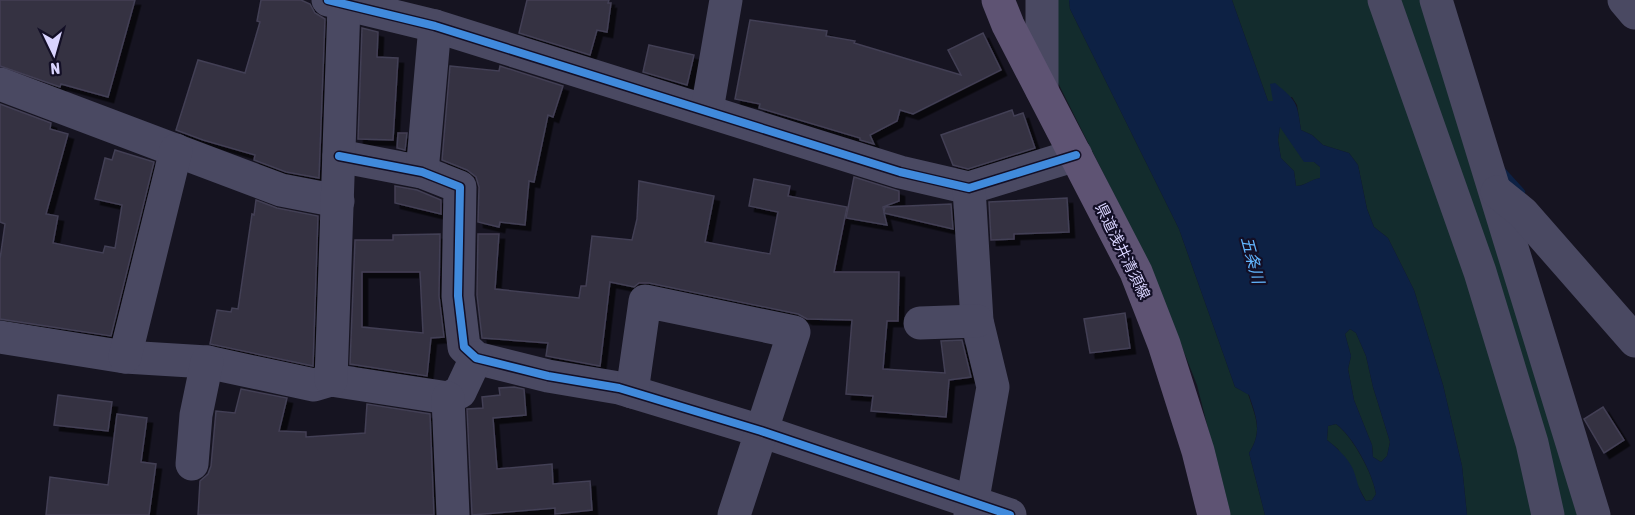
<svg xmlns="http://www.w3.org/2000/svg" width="1635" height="515" viewBox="0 0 1635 515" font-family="'Asap Condensed','Noto Sans JP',sans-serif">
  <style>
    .green { fill: #132c2d }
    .water { fill: #0d2144; fill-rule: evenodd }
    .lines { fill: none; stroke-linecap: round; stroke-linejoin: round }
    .stream { stroke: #0d2144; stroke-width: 8 }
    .building { fill: #343243; stroke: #433f54; stroke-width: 1.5; fill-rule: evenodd; filter: url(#shadow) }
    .minor { stroke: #4a4962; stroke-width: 33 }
    .major { stroke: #5e5373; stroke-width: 33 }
    .cycleway-casing { stroke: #130f26; stroke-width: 11 }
    .cycleway { stroke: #408adc; stroke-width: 8 }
    .labels { text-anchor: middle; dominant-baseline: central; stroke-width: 4.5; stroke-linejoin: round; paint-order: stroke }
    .street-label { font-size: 15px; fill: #d9d4ff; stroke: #130f26 }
    .water-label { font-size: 16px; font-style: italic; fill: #62b6ff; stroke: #130f26 }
  </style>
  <defs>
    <filter id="shadow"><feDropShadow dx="5.5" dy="5.5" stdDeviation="0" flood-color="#0009"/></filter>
  </defs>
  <rect width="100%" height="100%" fill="#161421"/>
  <g class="green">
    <path d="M1054,0H1069L1070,9L1179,229L1235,387L1248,394C1256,418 1263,431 1249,453L1265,515H1230L1197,385L1149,264L1050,67Z"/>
    <path d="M1232,0H1374L1472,277L1540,515H1467L1462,466L1443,385L1414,290L1388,238L1374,227L1367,209L1358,165L1349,153L1323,145L1312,135L1301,130L1297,105L1292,97L1273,102L1268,101Z"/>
    <path d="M1394,0H1425L1585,515H1560Z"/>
    <path d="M1280,126L1304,161L1314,162L1320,167V178C1311,180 1304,186 1296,186L1294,171L1281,158L1278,140Z"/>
    <path d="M1350,329L1356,333L1366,356L1373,387L1390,442L1387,456L1381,462L1373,457L1372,445L1354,400L1348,369L1351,356L1345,334Z"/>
    <path d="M1336,424C1353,437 1373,474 1376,494L1372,500L1366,501L1338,449L1327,440L1328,426Z"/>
  </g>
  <path class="water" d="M1069,0H1232L1268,101H1273L1270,84L1275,83C1297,101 1297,102 1301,130L1312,135L1323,145L1349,153L1358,165L1367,209L1374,227L1388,238L1414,290L1443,385L1462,466L1467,515H1265L1249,453C1263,431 1256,417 1249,395L1235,387L1179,229L1070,9ZM1280,127L1304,162H1314L1320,167V178C1311,179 1305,186 1296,186L1294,171L1281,158L1278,140ZM1350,329L1356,333L1366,356L1373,387L1390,442L1387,456L1381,462L1373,457L1372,445L1354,400L1348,369L1351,356L1345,334ZM1336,424C1353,436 1373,474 1376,494L1372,500L1366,501C1357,487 1358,482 1353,469C1348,458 1337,448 1327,440L1328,426Z"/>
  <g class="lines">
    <path class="stream" d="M1501,170L1521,192"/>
  </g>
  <g class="building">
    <path d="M0,0H135L108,97L61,84L60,87L0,66Z"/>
    <path d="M261,0H301L310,4L315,13L325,19L319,178L286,172L254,160L255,155L203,140L176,130L198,60L245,73L260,22L257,21Z"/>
    <path d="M527,0H609L608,3H611L607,32L597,30L590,55L519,33Z"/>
    <path d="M750,20L827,31L826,36L855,41L854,43L961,75L948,50L983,33L1001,70L913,114L900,110L897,121L870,135L874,144L860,140V138L759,108L760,104L735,99Z"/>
    <path d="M362,28L378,32L377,57L398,58L393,140L358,139Z"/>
    <path d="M649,45L694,55L687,85L643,72Z"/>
    <path d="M450,66L499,71L500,66L563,86L553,117L548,115L534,182L529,181L525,225L500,222L499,227L478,222L479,187L476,177L467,170L442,160Z"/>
    <path d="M0,104L51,123L50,129L68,134L46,214L58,216L53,243L103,253L105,246L115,248L122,205L95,199L105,158L112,160L115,150L154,162L111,336L0,319V259L5,224L0,222Z"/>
    <path d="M1012,110L1014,116L1023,113L1035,148L968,169L953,165L941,135Z"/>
    <path d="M398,133H407L405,150L397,148Z"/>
    <path d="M854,177L899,191V201L883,207L884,212L885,207L951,204L953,229L884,213L887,225L846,218Z"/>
    <path d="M754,179L790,186L788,196L847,207L834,272H899L898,321H887L883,369L945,373L941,341L962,340L971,377L949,380L946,417L871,411L873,396L846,394L852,320L807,319L798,314L649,283H639L634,287L610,282L600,366L546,356L548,343L482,338L477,295L478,234H499L495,289L579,298L581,286H586L592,236L632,240L637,219L639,181L714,196L705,242L770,254L778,212L749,206Z"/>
    <path d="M395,186L417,190L441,200V214L395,203Z"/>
    <path d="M1067,198L1069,232L1014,234V239L991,240L989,202Z"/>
    <path d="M256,200L277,208L318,216L313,366L210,344L217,310L231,312L232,308L238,309L252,214L254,215Z"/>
    <path d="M440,234L439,296L444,337L431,338L427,376L350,364L355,240H393V235ZM362,272H420L423,333L362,327Z"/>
    <path d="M1125,313L1130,348L1090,353L1084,319Z"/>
    <path d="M514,387L524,389L526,415L493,418L497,469L552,464L553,484L590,481L592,510L555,514V508L472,515L467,409L483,408L482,397L500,395L499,388Z"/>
    <path d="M241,389L287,398L279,431L306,432V437L365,433L367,404L430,414L434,515H198L200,481L208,474L211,466L216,411L235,413Z"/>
    <path d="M58,395L112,402L108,431L54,425Z"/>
    <path d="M1603,407L1624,440L1604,453L1584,419Z"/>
    <path d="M117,414L147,418L141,462L156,464L149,515H46L50,477L108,485Z"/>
  </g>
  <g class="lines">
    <g class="minor">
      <path d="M328,0L435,26L900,172L969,188L1076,155"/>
      <path d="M1384,0L1480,272L1532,443L1548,515"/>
      <path d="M1436,0L1594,515"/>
      <path d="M1624,0L1635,13"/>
      <path d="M0,84L281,190L338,201"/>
      <path d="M1042,90V0"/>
      <path d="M707,110L726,0"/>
      <path d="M339,156L422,172L460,187L458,296L464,347L476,358L548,376L619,388L761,431L1010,515"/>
      <path d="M422,172L435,26"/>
      <path d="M969,188L977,321L993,387L970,515"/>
      <path d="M1497,192L1523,213L1635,341"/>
      <path d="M920,323L977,321"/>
      <path d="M0,337L125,357L207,362L314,385L331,380L448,398L460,392L476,358"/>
      <path d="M125,357L176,150"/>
      <path d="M331,380L344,5"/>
      <path d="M632,392L645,301L794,332L734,515"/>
      <path d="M448,398L453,515"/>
      <path d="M192,464L196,415L207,362"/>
    </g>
    <path class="major" d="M998,0L1008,25L1136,272L1164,344L1198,451L1214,515"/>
    <defs>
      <g id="cycleway">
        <path d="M328,0L435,26L900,172L969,188L1076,155"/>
        <path d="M339,156L422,172L460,187L458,296L464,347L476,358L548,376L619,388L761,431L1010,515"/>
      </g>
    </defs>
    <use href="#cycleway" class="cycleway-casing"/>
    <use href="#cycleway" class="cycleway"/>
  </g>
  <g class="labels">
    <g class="street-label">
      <text transform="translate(1123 251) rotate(64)">県道浅井清須線</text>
    </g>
    <g class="water-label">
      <text transform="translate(1253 260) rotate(75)">五条川</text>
    </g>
  </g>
  <g transform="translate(54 54) rotate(175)" stroke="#130f26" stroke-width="4.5" paint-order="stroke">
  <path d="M0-4.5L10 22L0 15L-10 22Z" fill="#d9d4ff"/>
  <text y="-9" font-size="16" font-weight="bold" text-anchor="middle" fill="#d9d4ff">N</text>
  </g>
</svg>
